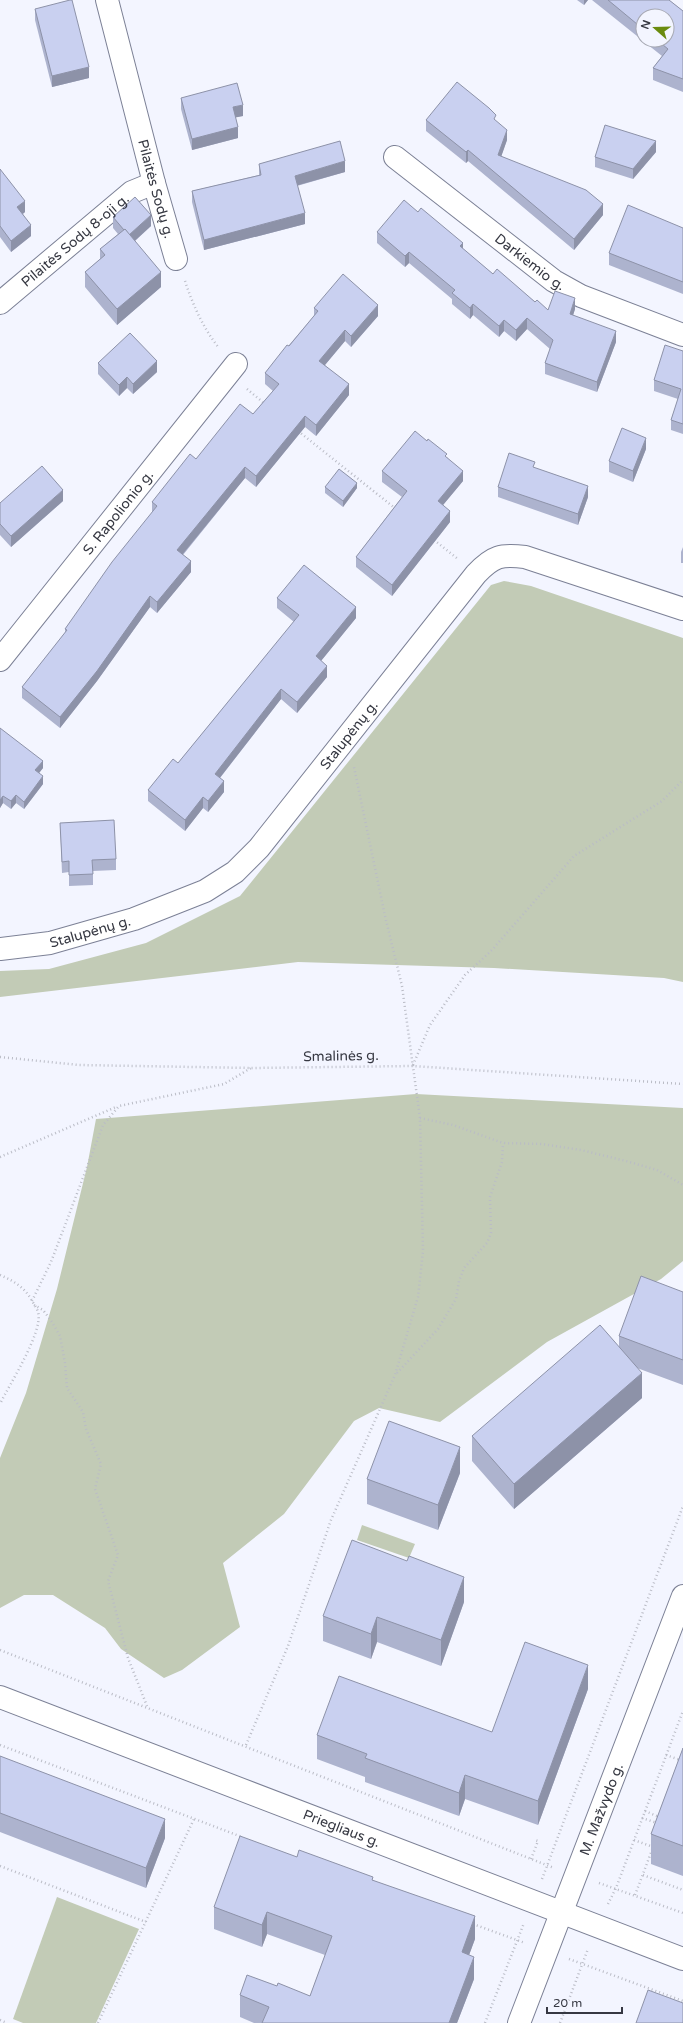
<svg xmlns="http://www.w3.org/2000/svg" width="683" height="2023" viewBox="0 0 683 2023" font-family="'Varela Round',sans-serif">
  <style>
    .green { fill: #c2cbb6 }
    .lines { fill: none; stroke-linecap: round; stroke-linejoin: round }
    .minor-casing { stroke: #7c8196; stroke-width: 24 }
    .path { stroke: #babcc6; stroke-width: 2.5; stroke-dasharray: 1 3; stroke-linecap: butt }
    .minor { stroke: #fff; stroke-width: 22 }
    .wall { fill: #adb3ce; fill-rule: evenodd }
    .shaded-wall { fill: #8d92a8 }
    .building { fill: #c9d0f0; stroke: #8d92a8 }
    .labels { text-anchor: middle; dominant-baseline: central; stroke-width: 3; stroke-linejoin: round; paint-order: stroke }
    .street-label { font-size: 14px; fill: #363842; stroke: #f3f5ff }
  </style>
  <rect width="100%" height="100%" fill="#f3f5ff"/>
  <g class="green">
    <path d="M504,581L531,586L683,638V982L664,978L494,968L298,962L0,997V971L49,969L146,943L240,896L491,585Z"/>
    <path d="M416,1094L683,1108V1261L661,1279L547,1342L440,1422L379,1408L354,1421L284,1514L223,1563L240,1627L182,1670L164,1678L121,1649L105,1628L53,1595H24L0,1608V1458L26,1393L57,1289L87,1167L96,1119Z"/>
    <path d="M362,1525L415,1544L409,1558L357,1540Z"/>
    <path d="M57,1897L139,1929L96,2023H23L13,2019Z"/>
  </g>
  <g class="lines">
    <defs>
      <g id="minor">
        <path id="s1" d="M107,0L154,183L176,259"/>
        <path id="s2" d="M395,157L554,281L581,296L683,335"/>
        <path id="s3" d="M0,303L132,192L154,183"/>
        <path id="s4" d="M0,660L236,364"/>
        <path id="s5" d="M0,949L50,943L134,919L205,891L235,872L259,848L476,574C493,556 501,554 525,557L683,609"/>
        <path id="s6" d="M0,1697L683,1959"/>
        <path id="s7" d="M519,2023L683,1596"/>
      </g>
    </defs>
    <use href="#minor" class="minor-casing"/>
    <g class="path">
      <path d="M185,281C193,305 203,328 219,348"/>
      <path d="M247,389L265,404"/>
      <path d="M298,431L396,509"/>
      <path d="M434,540L458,559"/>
      <path d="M0,1057L79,1065L252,1068L413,1066L683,1084"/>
      <path d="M413,1065L430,1025L465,975L492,950L574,856L662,801L683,780"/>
      <path d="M420,1118L453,1125L503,1143L542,1144L581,1150L626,1161L657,1170L683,1185"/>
      <path d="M0,1157L116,1107"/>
      <path d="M0,1275C12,1280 24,1287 31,1299C33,1303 37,1308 38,1312C44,1331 9,1385 0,1404"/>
      <path d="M32,1301L51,1262L103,1125L119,1106L224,1084L251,1068"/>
      <path d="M34,1305L43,1310L52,1322L60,1336L65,1363L67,1388L83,1412L86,1429L101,1464L95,1489L118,1555L108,1581L128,1658L147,1706"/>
      <path d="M397,1373L438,1329L456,1299L459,1281L464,1268L487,1243L491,1233L490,1197L502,1162L503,1143"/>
      <path d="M0,1650L554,1868"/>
      <path d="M0,1745L242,1837"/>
      <path d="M246,1745L288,1646L331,1520L395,1375L418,1297L423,1251L420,1118L402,986L385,916L354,767"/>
      <path d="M666,1755L683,1761"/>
      <path d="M645,1811L659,1817"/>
      <path d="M642,1818L657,1823"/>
      <path d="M634,1840L653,1847"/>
      <path d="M531,1859L538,1841L535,1840"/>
      <path d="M0,1866L146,1922"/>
      <path d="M643,1875L683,1890"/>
      <path d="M542,1879L683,1506"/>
      <path d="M599,1883L683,1913"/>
      <path d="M635,1895L652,1850"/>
      <path d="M608,1904L616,1888L683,1711"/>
      <path d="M473,1924L525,1943"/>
      <path d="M569,1959L683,2001"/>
      <path d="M0,2020L7,2023"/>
      <path d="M98,2023L194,1819"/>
      <path d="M485,2023L524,1923"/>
      <path d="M560,2023L588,1949"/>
    </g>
    <use href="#minor" class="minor"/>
  </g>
  <g class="wall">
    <path d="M577,0H588L584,5Z"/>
    <path d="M592,0H669L683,11V92L653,80V68L662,56ZM643,16L667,40H643Z"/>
    <path d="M35,9L89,78L52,87L35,20Z"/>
    <path d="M181,98L243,116L235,117L238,138L192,150L181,109Z"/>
    <path d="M426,120L496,121L507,140L501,156L603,215L574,250L468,161L466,163L426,131Z"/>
    <path d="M656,152L633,179L595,167V157Z"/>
    <path d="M259,164L345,172L297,186L305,224L204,250L192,202V191L259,175Z"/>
    <path d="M0,169L25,212L23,214L31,236L11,252L0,237Z"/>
    <path d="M113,217L151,226L135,241L161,287L117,325L85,287V272L100,259V249L118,234L113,228Z"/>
    <path d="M683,228V294L609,265V253Z"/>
    <path d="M377,232L463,249L493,274L548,310L575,309L573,315L616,342L597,392L545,374V363L550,349L527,329L516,341L504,331L499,337L473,315L470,319L452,304V299L409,263L405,267L377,243Z"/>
    <path d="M314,308L378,316L351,347L345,341L325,365L349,395L316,436L305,427L256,487L245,478L183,555L191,572L157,613L150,607L97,681L60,728L22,698V687L65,633V629L152,513V502L196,459L253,414L273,391L265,384V373L314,316Z"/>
    <path d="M683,351V434L671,430V420L678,399L654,391V380Z"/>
    <path d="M98,363L157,372L133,394L127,388L119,396L98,374Z"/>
    <path d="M646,449L633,482L609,472V461Z"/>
    <path d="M447,457L463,481L443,505L450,522L392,596L356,567V557L402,497L382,482V471Z"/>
    <path d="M325,487L357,488L343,507L325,493Z"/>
    <path d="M498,487L588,497L578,525L498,497Z"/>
    <path d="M63,501L11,547L0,535V503Z"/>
    <path d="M683,547V563H681V552Z"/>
    <path d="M277,598L356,618L321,661L327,677L297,713L281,699L220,778L224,792L208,812L203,808L185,831L148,801V790L178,763L294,622L277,608Z"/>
    <path d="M0,728L43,768L39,773L43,784L24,809L16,803L11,809L3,803L0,808Z"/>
    <path d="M60,823L116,859V870L93,871V885L69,886V872L62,873Z"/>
    <path d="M683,1292V1385L637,1368L642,1398L514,1509L472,1461V1436L619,1347V1336Z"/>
    <path d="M460,1473L438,1530L367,1504V1479Z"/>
    <path d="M464,1602L441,1666L377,1642L371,1659L323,1641V1616Z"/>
    <path d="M588,1689L538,1825L465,1799L459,1816L365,1782V1777L317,1759V1735L492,1732Z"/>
    <path d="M683,1748V1876L651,1864V1834Z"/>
    <path d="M0,1756L165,1838L146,1888L0,1832Z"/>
    <path d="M297,1857L373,1880L475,1939L469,1955L474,1979L457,2023H254L240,2017V1995L277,1986L310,1996L325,1955L267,1934L262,1947L214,1929V1907Z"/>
  </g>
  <g class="shaded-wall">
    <path d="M584,0H588L584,5Z"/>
    <path d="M89,67V78L52,87V76Z"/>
    <path d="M243,105V116L233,118V107Z"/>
    <path d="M238,127V138L192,150V139Z"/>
    <path d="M507,130V140L498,166V155Z"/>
    <path d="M656,141V152L633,179V169Z"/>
    <path d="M468,150V161L466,163V152Z"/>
    <path d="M345,161V172L295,186V176Z"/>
    <path d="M25,201V212L17,218V207Z"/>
    <path d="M603,204V215L574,250V239Z"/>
    <path d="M305,213V224L204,250V240Z"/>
    <path d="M151,215V226L129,246V235Z"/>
    <path d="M31,225V236L11,252V241Z"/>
    <path d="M463,243V254L460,246Z"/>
    <path d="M409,252V263L405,267V256Z"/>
    <path d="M161,272V287L117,325V309Z"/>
    <path d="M575,298V309L570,325V314Z"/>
    <path d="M473,304V315L470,319V308Z"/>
    <path d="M378,305V316L351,347V336Z"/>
    <path d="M527,318V329L516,341V330Z"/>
    <path d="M504,320V331L499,337V326Z"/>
    <path d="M345,330V341L319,372V361Z"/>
    <path d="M616,331V342L597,392V382Z"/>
    <path d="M157,361V372L133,394V384Z"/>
    <path d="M127,377V388L119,396V385Z"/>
    <path d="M349,384V395L316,436V425Z"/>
    <path d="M305,416V427L256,487V476Z"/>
    <path d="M646,438V449L633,482V471Z"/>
    <path d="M245,467V478L177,561V550Z"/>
    <path d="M463,471V481L438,511V501Z"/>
    <path d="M357,483V488L343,507V501Z"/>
    <path d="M588,486V497L578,525V514Z"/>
    <path d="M63,490V501L11,547V536Z"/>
    <path d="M450,511V522L392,596V585Z"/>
    <path d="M191,561V572L157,613V602Z"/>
    <path d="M150,596V607L97,681L60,728V717Z"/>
    <path d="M356,607V618L316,667V656Z"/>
    <path d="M327,666V677L297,713V702Z"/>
    <path d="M281,689V699L215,784V774Z"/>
    <path d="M43,761V768L35,778V770Z"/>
    <path d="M43,776V784L24,809V802Z"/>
    <path d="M224,781V792L208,812V801Z"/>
    <path d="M16,795V803L11,809V801Z"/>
    <path d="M3,796V803L0,808V800Z"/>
    <path d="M203,797V808L185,831V820Z"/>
    <path d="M642,1373V1398L514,1509V1484Z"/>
    <path d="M460,1447V1473L438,1530V1505Z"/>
    <path d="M464,1577V1602L441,1666V1640Z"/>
    <path d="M377,1617V1642L371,1659V1634Z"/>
    <path d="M588,1665V1689L538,1825V1801Z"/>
    <path d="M465,1775V1799L459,1816V1793Z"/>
    <path d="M165,1819V1838L146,1888V1868Z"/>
    <path d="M267,1912V1934L262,1947V1925Z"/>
    <path d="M475,1916V1939L462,1974V1952Z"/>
    <path d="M474,1957V1979L457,2023H449Z"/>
  </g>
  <g class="building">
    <path d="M70,0H72L89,67L52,76L35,9Z"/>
    <path d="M608,0H669L683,11V79L653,68L668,49L657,40H667V16H643V29Z"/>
    <path d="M457,82L489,108L496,115L494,119L507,130L498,155L586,190L603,204L574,239L468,150L466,152L426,120Z"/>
    <path d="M237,83L243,105L233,107L238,127L192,139L181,98Z"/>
    <path d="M605,125L656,141L633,169L595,157Z"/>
    <path d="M340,141L345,161L295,176L305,213L204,240L192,191L261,175L259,164Z"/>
    <path d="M0,169L25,201L17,207L31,225L11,241L0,226Z"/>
    <path d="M135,197L151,215L129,235L125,229L124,230L113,217Z"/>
    <path d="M404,200L418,212L421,208L463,243L460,246L493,274L497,269L535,302L537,300L548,310L555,291L575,298L570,314L616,331L597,382L545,363L553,340L527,318L516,330L504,320L499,326L473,304L470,308L452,293L455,290L409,252L405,256L377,232Z"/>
    <path d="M628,205L683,228V282L609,253Z"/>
    <path d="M125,229L161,272L117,309L85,272L105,255L100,249Z"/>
    <path d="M343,274L378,305L351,336L345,330L319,361L349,384L316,425L305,416L256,476L245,467L177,550L191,561L157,602L150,596L97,671L60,717L22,687L67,630L65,629L112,562L157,506L152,502L190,454L196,459L240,404L253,414L279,384L265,373L287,345L289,346L318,311L314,308Z"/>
    <path d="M130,333L157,361L133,384L127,377L119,385L98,363Z"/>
    <path d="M665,345L683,351V424L671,420L681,389L654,380Z"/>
    <path d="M622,428L646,438L633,471L609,461Z"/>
    <path d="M415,431L427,441L428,439L447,454L445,456L463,471L438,501L450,511L392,585L356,557L407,491L382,471Z"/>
    <path d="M509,453L535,462L533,467L588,486L578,514L498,487Z"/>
    <path d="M42,466L63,490L11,536L0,524V503Z"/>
    <path d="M339,469L357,483L343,501L325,487Z"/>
    <path d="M304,565L356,607L316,656L327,666L297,702L281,689L215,774L224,781L208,801L203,797L185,820L148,790L173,759L178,763L299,615L277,598Z"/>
    <path d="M0,728L43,761L35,770L43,776L24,802L16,795L11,801L3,796L0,800Z"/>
    <path d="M114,820L116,859L92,860L93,874L69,875V861L62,862L60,823Z"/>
    <path d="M641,1276L683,1292V1360L619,1336Z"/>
    <path d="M600,1325L642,1373L514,1484L472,1436Z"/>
    <path d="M389,1421L460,1447L438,1505L367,1479Z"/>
    <path d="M352,1540L407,1561L409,1556L464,1577L441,1640L377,1617L371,1634L323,1616Z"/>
    <path d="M525,1642L588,1665L538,1801L465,1775L459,1793L365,1758L367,1754L317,1735L339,1676L492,1732Z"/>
    <path d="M683,1748V1846L651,1834Z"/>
    <path d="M0,1756L165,1819L146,1868L0,1813Z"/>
    <path d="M240,1836L297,1857L299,1850L373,1877L372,1880L475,1916L462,1952L474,1957L449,2023H262L269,2007L240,1995L247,1975L277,1986L278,1983L310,1996L332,1936L267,1912L262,1925L214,1907Z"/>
    <path d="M648,1990L683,2003V2023H636Z"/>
  </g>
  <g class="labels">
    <g class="street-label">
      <text stroke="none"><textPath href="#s1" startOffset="195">Pilaitės Sodų g.</textPath></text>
      <text stroke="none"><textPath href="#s3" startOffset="98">Pilaitės Sodų 8-oji g.</textPath></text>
      <text stroke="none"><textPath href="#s2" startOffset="171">Darkiemio g.</textPath></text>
      <text stroke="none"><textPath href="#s4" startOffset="189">S. Rapolionio g.</textPath></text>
      <text stroke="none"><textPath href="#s5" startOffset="428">Stalupėnų g.</textPath></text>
      <text stroke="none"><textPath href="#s5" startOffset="92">Stalupėnų g.</textPath></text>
      <text transform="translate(341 1056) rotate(-1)">Smalinės g.</text>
      <text stroke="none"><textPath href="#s7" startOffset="229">M. Mažvydo g.</textPath></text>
      <text stroke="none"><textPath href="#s6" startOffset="366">Priegliaus g.</textPath></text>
    </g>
  </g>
  <g transform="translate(655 28) rotate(290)"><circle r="19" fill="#f3f5ff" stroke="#a7a9b3"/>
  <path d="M0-3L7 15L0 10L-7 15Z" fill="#6a8b0e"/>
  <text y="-6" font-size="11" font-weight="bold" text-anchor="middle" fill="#363842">N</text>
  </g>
  <path d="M547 2007v6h75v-6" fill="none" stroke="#363842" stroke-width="2"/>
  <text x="553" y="2007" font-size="12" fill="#363842" stroke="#f3f5ff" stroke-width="3" paint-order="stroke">20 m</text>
</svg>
